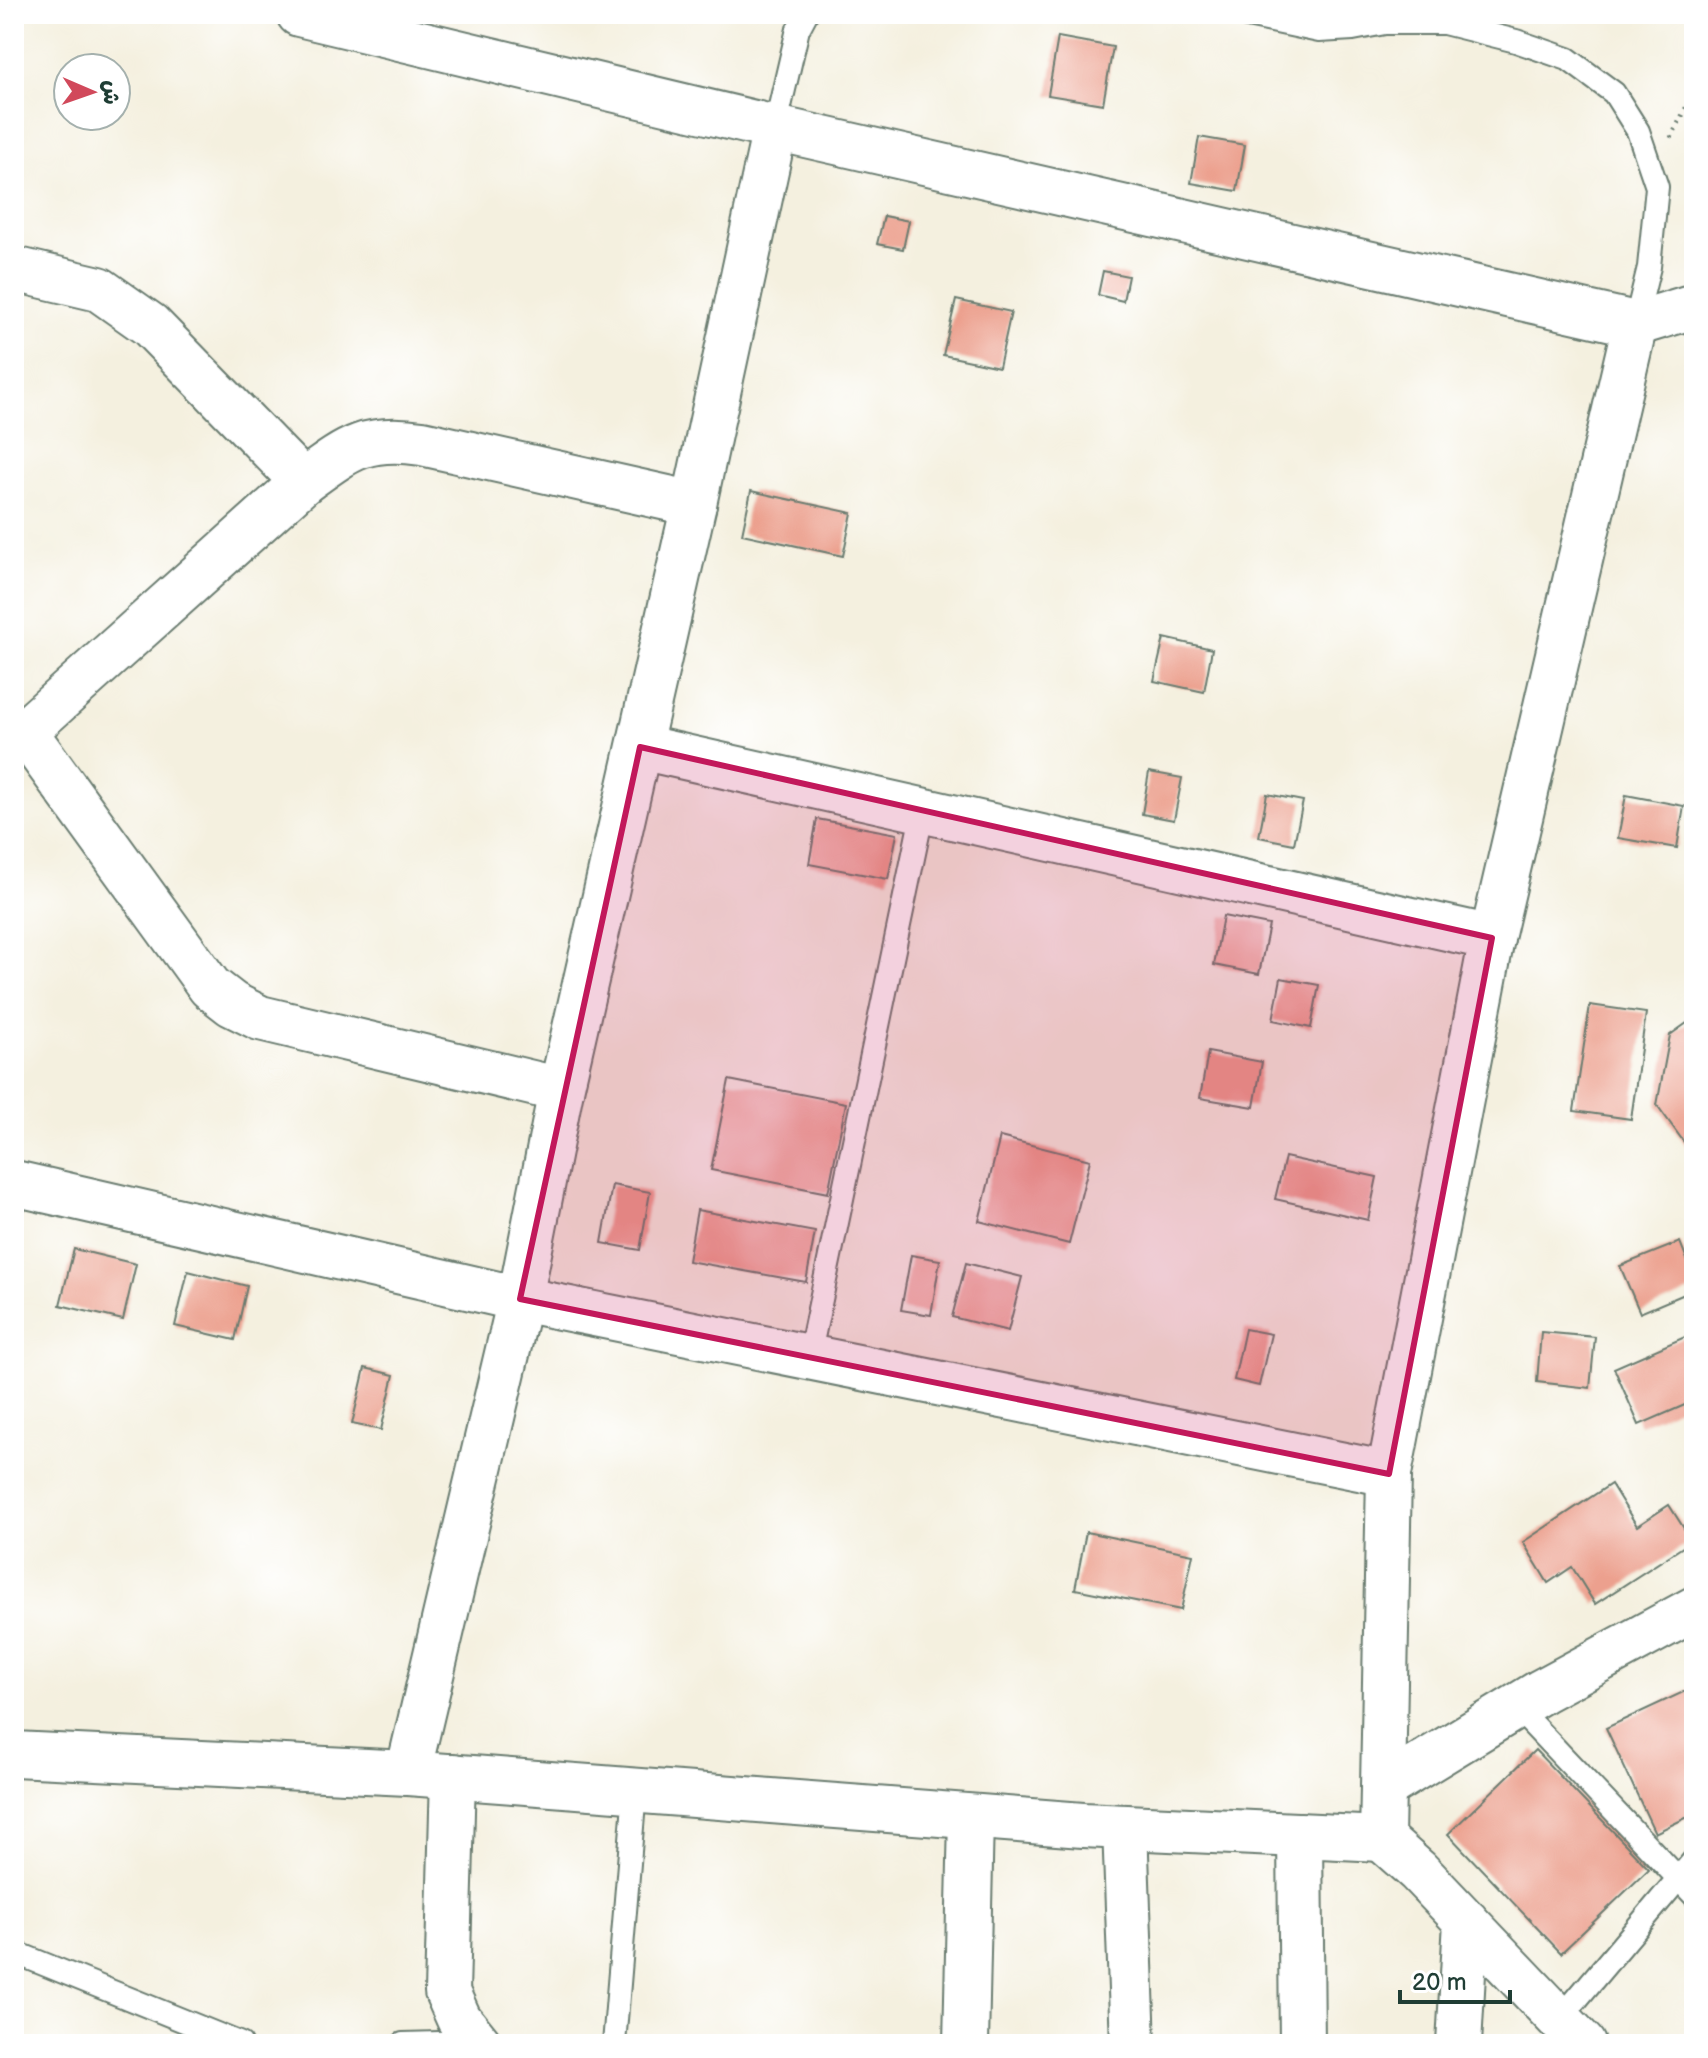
<svg xmlns="http://www.w3.org/2000/svg" width="1708" height="2058" viewBox="0 0 1708 2058" font-family="'Balsamiq Sans','Playpen Sans Arabic',sans-serif">
  <style>
    .building { fill: #eca08e }
    .lines { fill: none; stroke-linecap: round; stroke-linejoin: round }
    .lane-casing { stroke: #6a7c70; stroke-width: 26 }
    .street-casing { stroke: #6a7c70; stroke-width: 48 }
    .path { stroke: #6a7c70; stroke-width: 5; stroke-dasharray: 2 6; stroke-linecap: butt }
    .lane { stroke: #fff; stroke-width: 22 }
    .street { stroke: #fff; stroke-width: 44 }
    .marked { fill: #c2185b; fill-opacity: 0.2; stroke: #c2185b; stroke-width: 6; stroke-linejoin: round }
  </style>
  <rect width="100%" height="100%" fill="#fff"/>
  <filter id="ink" filterUnits="userSpaceOnUse"><feTurbulence type="fractalNoise" baseFrequency=".0125" numOctaves="2"/><feDisplacementMap in="SourceGraphic" scale="16" xChannelSelector="R" yChannelSelector="G"/><feConvolveMatrix kernelMatrix="1 2 1 2 8 2 1 2 1" color-interpolation-filters="sRGB"/></filter>
  <filter id="wash" filterUnits="userSpaceOnUse"><feTurbulence type="fractalNoise" baseFrequency=".006" numOctaves="4" result="noise"/><feDisplacementMap in="SourceGraphic" scale="32" xChannelSelector="R" yChannelSelector="G"/><feGaussianBlur stdDeviation="1.8" result="paint"/><feColorMatrix in="noise" values="0 0 0 0 0 0 0 0 0 0 0 0 0 0 0 0 0 1.4 0 .05"/><feComposite in="paint" operator="in"/></filter>
  <g filter="url(#wash)">
    <rect width="100%" height="100%" fill="#f4f0df"/>
    <g id="blocks">
      <g class="building">
        <path d="M1058,37L1113,47L1103,104L1048,95Z"/>
        <path d="M1199,137L1245,145L1237,191L1191,183Z"/>
        <path d="M884,216L909,221L903,249L877,244Z"/>
        <path d="M1103,271L1128,276L1123,301L1098,295Z"/>
        <path d="M956,300L1011,312L999,367L943,355Z"/>
        <path d="M751,491L852,513L843,556L742,534Z"/>
        <path d="M1164,638L1212,649L1204,692L1154,681Z"/>
        <path d="M1149,772L1182,778L1174,820L1142,814Z"/>
        <path d="M1267,794L1303,801L1294,844L1259,837Z"/>
        <path d="M1626,795L1684,806L1677,848L1618,838Z"/>
        <path d="M817,819L897,834L888,879L809,864Z"/>
        <path d="M1223,916L1269,925L1259,974L1214,965Z"/>
        <path d="M1281,978L1319,985L1311,1028L1273,1020Z"/>
        <path d="M1590,1005L1646,1013L1631,1119L1574,1111Z"/>
        <path d="M1694,1018V1156L1657,1105L1670,1035Z"/>
        <path d="M1208,1052L1262,1062L1254,1107L1200,1098Z"/>
        <path d="M729,1080L846,1103L828,1193L711,1170Z"/>
        <path d="M1000,1137L1090,1160L1069,1244L979,1221Z"/>
        <path d="M1285,1157L1377,1177L1368,1220L1275,1199Z"/>
        <path d="M612,1185L650,1192L640,1250L602,1243Z"/>
        <path d="M697,1210L815,1232L806,1282L688,1261Z"/>
        <path d="M1680,1242L1694,1277V1290L1640,1313L1620,1266Z"/>
        <path d="M74,1249L136,1264L123,1320L60,1305Z"/>
        <path d="M911,1255L940,1260L931,1315L901,1310Z"/>
        <path d="M966,1263L1022,1277L1008,1331L952,1317Z"/>
        <path d="M188,1271L247,1286L235,1340L175,1326Z"/>
        <path d="M1245,1329L1271,1334L1259,1386L1234,1380Z"/>
        <path d="M1541,1332L1595,1337L1590,1388L1537,1382Z"/>
        <path d="M1694,1333V1401L1639,1425L1614,1368Z"/>
        <path d="M365,1368L394,1375L381,1430L352,1424Z"/>
        <path d="M1611,1484L1637,1526L1669,1505L1692,1541L1595,1604L1572,1567L1548,1583L1523,1542Z"/>
        <path d="M1086,1532L1193,1554L1181,1610L1075,1589Z"/>
        <path d="M1694,1687V1814L1655,1833L1606,1728Z"/>
        <path d="M1535,1750L1649,1869L1561,1953L1448,1834Z"/>
      </g>
    </g>
  </g>
  <g filter="url(#ink)">
    <use href="#blocks" fill-opacity="0" stroke="#6a7c70" stroke-width="2"/>
    <g class="lines">
      <defs>
        <g id="lane">
          <path d="M1238,14L1319,31L1353,29L1385,23H1444L1516,41L1568,59L1614,93L1638,131L1657,187L1649,267L1635,324"/>
          <path d="M775,128L798,29L806,14"/>
          <path d="M809,1357L923,810"/>
          <path d="M1515,1706L1694,1895"/>
          <path d="M14,1952L241,2044"/>
          <path d="M1560,2019L1694,1860"/>
          <path d="M403,2044L476,2042"/>
          <path d="M614,2044L635,1791"/>
        </g>
        <g id="street">
          <path d="M299,14L775,128L1635,324L1694,306"/>
          <path d="M14,269L99,289L150,325L303,482"/>
          <path d="M25,732L210,987L232,1004L260,1018L561,1090"/>
          <path d="M14,741L303,482C347,450 365,434 422,443L694,504"/>
          <path d="M640,747L1492,938"/>
          <path d="M14,1183L520,1299L1389,1474"/>
          <path d="M14,1754L408,1773L1083,1825L1382,1839"/>
          <path d="M408,1773L520,1299L561,1090L694,504L775,128"/>
          <path d="M453,1776L447,1992L459,2019L479,2044"/>
          <path d="M1383,1788L1542,1691L1694,1609"/>
          <path d="M1125,1827L1133,2044"/>
          <path d="M1300,1835L1302,2044"/>
          <path d="M966,2044L971,1817"/>
          <path d="M1459,2044L1466,1921"/>
          <path d="M1583,2044L1418,1871L1382,1839L1389,1474L1492,938L1635,324"/>
        </g>
      </defs>
      <use href="#lane" class="lane-casing"/>
      <use href="#street" class="street-casing"/>
      <path class="path" d="M1671,138L1694,92"/>
      <use href="#lane" class="lane"/>
      <use href="#street" class="street"/>
    </g>
  </g>
  <path class="marked" d="M640,747L1492,938L1389,1474L520,1299Z"/>
  <rect width="1708" height="2058" fill="none" stroke="#fff" stroke-width="48"/>
  <g transform="translate(92 92) rotate(92)"><circle r="38" fill="#ffffff" stroke="#a5b1ae" stroke-width="2"/>
  <path d="M0-6L14 30L0 20L-14 30Z" fill="#d1495b"/>
  <text y="-12" font-size="22" font-weight="bold" text-anchor="middle" fill="#1f3d34">ش</text>
  </g>
  <path d="M1400 1990v12h110v-12" fill="none" stroke="#1f3d34" stroke-width="4"/>
  <text x="1412" y="1990" font-size="24" fill="#1f3d34" stroke="#ffffff" stroke-width="6" paint-order="stroke">20 m</text>
</svg>
